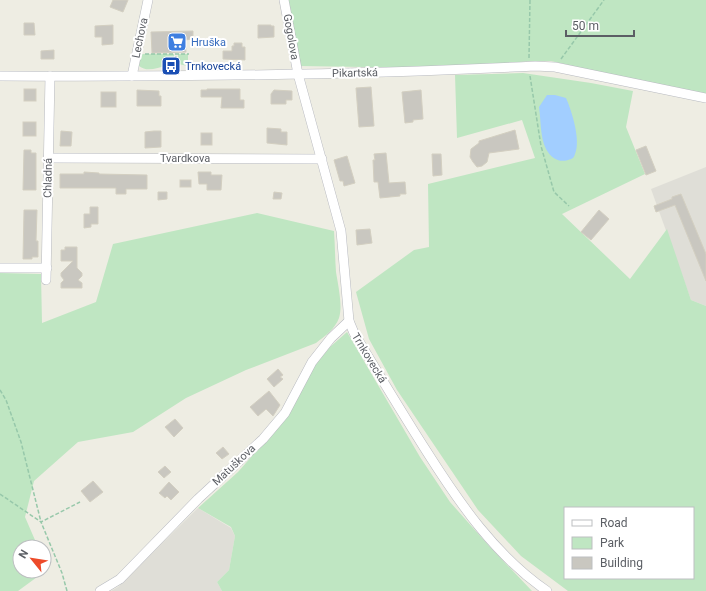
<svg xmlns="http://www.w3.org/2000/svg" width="706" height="591" viewBox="0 0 706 591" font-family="Roboto,sans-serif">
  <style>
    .industrial { fill: #dfded7 }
    .green { fill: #bfe6c2; fill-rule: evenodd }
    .water { fill: #a2ceff }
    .building { fill: #c9c7c0; stroke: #d3cfc1 }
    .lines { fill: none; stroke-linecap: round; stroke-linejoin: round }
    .street-casing { stroke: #b8bac0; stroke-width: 10 }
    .path { stroke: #97c8aa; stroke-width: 1.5; stroke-dasharray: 4 2; stroke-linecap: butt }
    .street { stroke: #fff; stroke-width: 9 }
    .labels { text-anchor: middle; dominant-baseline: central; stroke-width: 4; stroke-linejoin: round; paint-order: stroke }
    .street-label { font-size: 11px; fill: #5b5e64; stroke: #fff }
    .shop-label { font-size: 11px; fill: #366cbe; stroke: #fff; text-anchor: start }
    .transit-label { font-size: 11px; fill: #164399; stroke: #fff; text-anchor: start }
  </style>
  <rect width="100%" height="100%" fill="#eeede3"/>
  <g class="industrial">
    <path d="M706,167V306L691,300L651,189Z"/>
    <path d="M198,508L231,528L235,536L229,570L217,582L222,591H111L118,587Z"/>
  </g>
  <g class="green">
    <path d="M288,0H706V94L637,81L551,61H534L433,68L299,66Z"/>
    <path d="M140,54H174V64H169L167,66C157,67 148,73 139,66Z"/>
    <path d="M178,54H188V66L178,64Z"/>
    <path d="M523,73L591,83L633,91L626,127L645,174L562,214L630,279L667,229L691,300L706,306V591H568L521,556L478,510L397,390L369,339L356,292L414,250L429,247L428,184L535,158L522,120L457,138L455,75ZM565,508H693V578H565Z"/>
    <path d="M257,213L334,231C335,245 335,258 336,272C338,285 343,306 339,318C335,329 325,336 316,343L246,370L186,398L133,432L78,442L34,481L25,517L38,547H20V571H44V561L48,569L18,591H0V273L41,274L42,323L96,302L113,244Z"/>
    <path d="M347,332L420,457L450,502L490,547L532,591H222L217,582L229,570L235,536L231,527L198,508L238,472L288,415L315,365L330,347Z"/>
  </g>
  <path class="water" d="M547,95H555L566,98C572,111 581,141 575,154C574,158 572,159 568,160C559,163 551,158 546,149C540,137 541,120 539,107Z"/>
  <g class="building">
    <path d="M113,0H128L123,12L110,7Z"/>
    <path d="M24,23H34L35,35H24Z"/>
    <path d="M113,25V44L102,45V37H95V26Z"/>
    <path d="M258,25H271V26H274V37L258,38Z"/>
    <path d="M193,31V39L185,40L186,52L152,53L151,32Z"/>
    <path d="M234,43H242V47H245V60L223,59V51H232V46H234Z"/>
    <path d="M54,50V59H41V51Z"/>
    <path d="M371,87L374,126L359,127L356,88Z"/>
    <rect x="24" y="89" width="12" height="12"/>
    <path d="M207,89H240V100H244V108H221L222,97H201V90H207Z"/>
    <path d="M137,90L159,91V96H161V106H137Z"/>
    <path d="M274,90L292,91V100H286V104H271V94Z"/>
    <path d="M421,90L423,119L413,120V122L405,123L402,92Z"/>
    <rect x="101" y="92" width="15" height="15"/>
    <rect x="23" y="122" width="13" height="14"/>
    <path d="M267,128L281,129V132H287V145L267,143Z"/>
    <path d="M515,130L519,149L489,153L487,162L482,166L477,167L473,162L470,157L471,149L479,143V141Z"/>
    <path d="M61,131L72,132L71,146H60Z"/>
    <path d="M154,131H161V147L145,148V132Z"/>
    <rect x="201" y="133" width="11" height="12"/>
    <path d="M646,146L656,171L646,175L636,150Z"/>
    <path d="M24,150H31V153H36V190H23Z"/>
    <path d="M386,153L389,183L405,182L406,194H400V196L380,198L378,182H374L373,160H375L374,154Z"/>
    <path d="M432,154H441L442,175L433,176Z"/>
    <path d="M347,156L355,183L344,186L343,181H340L334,160Z"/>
    <path d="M84,172L99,173V174L147,175V189H126V194H116V188H60V174H84Z"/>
    <path d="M198,172H211V175H222L221,190H207V184H199Z"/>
    <rect x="180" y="180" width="11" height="7"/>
    <path d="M158,192H167V199L158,200Z"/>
    <path d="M274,192L282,193L281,199H273Z"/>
    <path d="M681,194L706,254V281L675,205L656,212L654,206L672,199V197Z"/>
    <path d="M90,207H98V224H91V227L84,228V214H90Z"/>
    <path d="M24,210H37L36,241H38V257H32V259H23Z"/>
    <path d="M599,210L609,219L591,240L581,232Z"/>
    <path d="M370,229L372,243L357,245L356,230Z"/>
    <path d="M65,247H77V268L82,273V276L78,280L82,283V288H61V283L64,280L61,276V273L73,261H61V250H65Z"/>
    <path d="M278,369L283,375L280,377L283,379L274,387L267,379Z"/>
    <path d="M269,391L280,405L273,416L266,409L258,416L250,407Z"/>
    <path d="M175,419L183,428L174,437L165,427Z"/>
    <path d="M223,447L229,454L222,459L216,453Z"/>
    <path d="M165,466L171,472L164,478L158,472Z"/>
    <path d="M93,481L103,492L90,502L81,491Z"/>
    <path d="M169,482L179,492L171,500L167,496L165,498L159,493Z"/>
  </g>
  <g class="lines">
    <defs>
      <g id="street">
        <path d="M284,0L298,74L341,231L349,321L354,333C378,373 402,413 427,452C460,504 495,555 547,591"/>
        <path d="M0,76C179,77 357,75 535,66L555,67L706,98"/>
        <path d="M132,76L148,0"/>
        <path d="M48,158L322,159"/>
        <path d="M0,268H47"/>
        <path d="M46,280L50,76"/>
        <path d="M100,591L120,579L198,499L263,439L285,413L312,362L331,338L349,321"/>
      </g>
    </defs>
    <use href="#street" class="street-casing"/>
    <g class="path">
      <path d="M145,54H189"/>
      <path d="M529,58L530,0"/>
      <path d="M561,59L604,0"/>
      <path d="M175,66L176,54"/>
      <path d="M530,76L541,146L554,192L569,206"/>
      <path d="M0,390L6,400L21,442L41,522"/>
      <path d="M0,494L41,522"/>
      <path d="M67,591L62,573L41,522L80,502"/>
    </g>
    <use href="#street" class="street"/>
  </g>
  <defs>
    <symbol id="supermarket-square" viewBox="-11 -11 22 22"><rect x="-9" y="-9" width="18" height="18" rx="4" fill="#3f7fe0" stroke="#fff"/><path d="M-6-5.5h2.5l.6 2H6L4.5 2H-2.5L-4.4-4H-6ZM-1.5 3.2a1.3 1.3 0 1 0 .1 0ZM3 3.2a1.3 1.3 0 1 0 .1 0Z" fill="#fff"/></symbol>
    <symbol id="bus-square" viewBox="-11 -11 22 22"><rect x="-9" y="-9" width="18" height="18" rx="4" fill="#1a4fb4" stroke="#fff"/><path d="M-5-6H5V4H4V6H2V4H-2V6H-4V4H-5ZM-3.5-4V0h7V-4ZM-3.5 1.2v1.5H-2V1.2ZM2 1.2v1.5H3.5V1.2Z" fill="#fff"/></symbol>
  </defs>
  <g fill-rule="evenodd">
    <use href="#supermarket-square" x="166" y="31" width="22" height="22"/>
    <use href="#bus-square" x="160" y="55" width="22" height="22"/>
  </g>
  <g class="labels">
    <g class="street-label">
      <text transform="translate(291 37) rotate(80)">Gogolova</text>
      <text transform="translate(140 38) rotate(-78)">Lechova</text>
      <text transform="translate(355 73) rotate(-1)">Pikartská</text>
      <text x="185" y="158">Tvardkova</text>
      <text transform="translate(48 178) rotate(-89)">Chladná</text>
      <text transform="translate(369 358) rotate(59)">Trnkovecká</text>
      <text transform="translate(234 465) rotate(-43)">Matuškova</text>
    </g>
    <g class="shop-label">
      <text x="191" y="42">Hruška</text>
    </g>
    <g class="transit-label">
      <text x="185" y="66">Trnkovecká</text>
    </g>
  </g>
  <rect x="564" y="507" width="130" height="72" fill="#ffffff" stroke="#bdbfc1"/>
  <rect x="572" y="520" width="20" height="6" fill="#ffffff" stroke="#bdbfc1"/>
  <text x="600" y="527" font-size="12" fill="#5b5e64">Road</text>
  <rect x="572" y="537" width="20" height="12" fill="#bfe6c2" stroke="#bdbfc1"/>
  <text x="600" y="547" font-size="12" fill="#5b5e64">Park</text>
  <rect x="572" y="557" width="20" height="12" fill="#c9c7c0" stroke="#bdbfc1"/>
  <text x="600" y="567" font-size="12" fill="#5b5e64">Building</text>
  <g transform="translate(32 559) rotate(300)"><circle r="19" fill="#ffffff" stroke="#bdbfc1"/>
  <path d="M0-3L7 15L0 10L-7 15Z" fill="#ed4b2a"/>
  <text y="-6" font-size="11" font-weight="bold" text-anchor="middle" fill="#5b5e64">N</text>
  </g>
  <path d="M566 30v6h68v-6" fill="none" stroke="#5b5e64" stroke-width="2"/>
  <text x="572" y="30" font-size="12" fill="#5b5e64" stroke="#ffffff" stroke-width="3" paint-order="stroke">50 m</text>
</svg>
